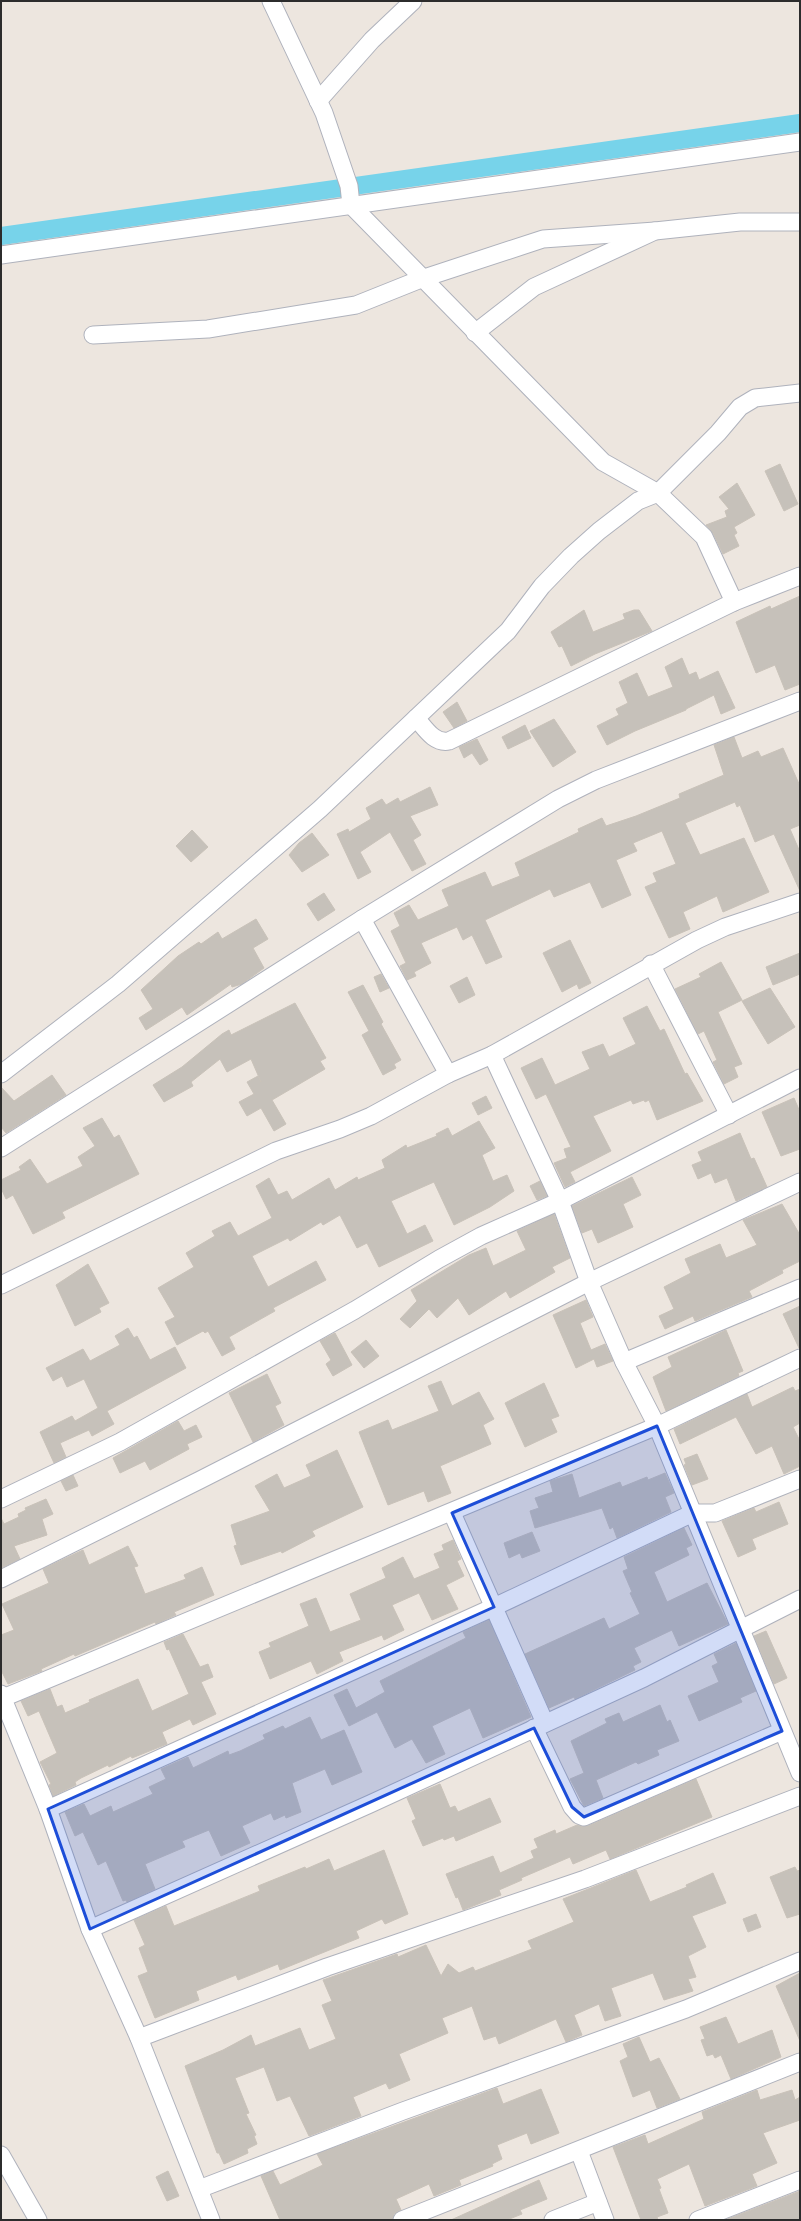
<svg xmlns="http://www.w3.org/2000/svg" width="801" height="2221" viewBox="0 0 801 2221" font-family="Manrope,sans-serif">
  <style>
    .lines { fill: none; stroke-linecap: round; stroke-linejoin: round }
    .canal { stroke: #77d3ea; stroke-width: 18 }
    .building { fill: #c6c1ba; stroke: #c9c2b9 }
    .minor-casing { stroke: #afb2bc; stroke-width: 19 }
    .minor { stroke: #fff; stroke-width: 17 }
    .marked { fill: #1d4ed8; fill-opacity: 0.2; stroke: #1d4ed8; stroke-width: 3; stroke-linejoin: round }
  </style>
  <rect width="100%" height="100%" fill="#ede6df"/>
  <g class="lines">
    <path class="canal" d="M1,236L800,123"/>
  </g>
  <g class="building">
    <path d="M780,464L798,504L784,511L765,471Z"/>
    <path d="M737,483L755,515L734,527L737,533L734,535L739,546L723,554L713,533L706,525L727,517L725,511L729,509L719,497Z"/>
    <path d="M800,596V684L785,690L775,665L756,673L736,622L770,606L771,609Z"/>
    <path d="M584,610L593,632L625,619L623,614L634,610H639L652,631L595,654L571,666L562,646L559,647L551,632Z"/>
    <path d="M682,658L689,675L696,672L699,680L718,671L735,708L721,714L714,695L686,709V710L635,731L607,745L597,726L619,715L616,709L628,703L619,682L637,673L648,697L673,687L665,667Z"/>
    <path d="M457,702L467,721L454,728L443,712Z"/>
    <path d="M554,719L576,752L553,767L530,731Z"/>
    <path d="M525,725L531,738L508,749L502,737Z"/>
    <path d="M734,737L742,758L758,751L761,757L783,748L800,786V825L790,829L800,852V891L774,834L755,842L740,805L737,807L735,802L685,823L700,855L744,838L769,892L723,912L717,896L683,912L690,929L669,938L645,887L657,882L653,873L676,864L662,831L633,843L637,851L616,860L631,895L602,908L590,882L554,897L550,889L485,920L502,957L486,964L472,935L463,940L457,927L421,943L431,963L414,972L416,976L407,980L400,966L406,963L391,931L400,926L394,913L409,905L418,920L449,906L442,890L485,872L492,887L520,876L515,863L579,832L578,829L602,818L606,826L636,816L680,798L679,794L724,775L714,745Z"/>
    <path d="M477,739L488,760L480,765L472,753L464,758L459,747Z"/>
    <path d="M430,787L438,805L410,816L421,835L413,840L426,864L412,871L390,832L360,852L371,872L358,879L337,834L348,829L349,832L371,819L366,808L382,799L386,805L398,798L400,802Z"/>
    <path d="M192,830L208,847L191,862L176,846Z"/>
    <path d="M312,833L329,855L302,872L289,855L299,843Z"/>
    <path d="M324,893L335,910L318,921L307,904Z"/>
    <path d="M256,919L268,939L253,948L264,968L242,984L232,987L231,984L187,1015L182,1007L146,1030L139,1018L153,1009L141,990L178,956L199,942L201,944L218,932L222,939Z"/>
    <path d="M570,940L591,983L579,989L577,984L562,992L543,953Z"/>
    <path d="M800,953V974L773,985L766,967Z"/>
    <path d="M721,962L742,1000L718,1012L742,1064L734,1067L738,1077L724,1084L713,1062L717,1060L704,1031L698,1034L675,989L701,977L699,974Z"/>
    <path d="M381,974L389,988L380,992L374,977Z"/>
    <path d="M467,977L475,995L459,1003L450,986Z"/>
    <path d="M363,985L383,1022L381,1024L401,1060L394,1064L396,1068L383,1075L362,1035L369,1031L348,992Z"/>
    <path d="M770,988L795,1027L768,1044L742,1001Z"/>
    <path d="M295,1003L326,1058L320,1061L325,1069L272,1100L286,1124L274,1131L261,1108L247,1116L239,1102L254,1094L247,1082L258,1076L261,1082L251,1059L227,1072L220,1059L191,1082L193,1086L164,1102L153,1085L182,1067L222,1034L229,1030L231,1035Z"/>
    <path d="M647,1006L660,1031L664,1029L685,1074L687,1073L703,1101L657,1120L649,1100L645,1102L644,1100L633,1104L631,1100L593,1116L611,1151L570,1172L575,1182L565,1187L554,1163L567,1158L564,1149L571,1147L546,1094L536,1099L521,1068L542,1058L555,1085L590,1069L582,1052L603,1044L609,1057L636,1044L623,1018Z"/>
    <path d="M52,1075L66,1095L6,1133L1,1127V1087L14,1101Z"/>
    <path d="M486,1096L492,1108L478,1115L472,1103Z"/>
    <path d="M794,1098L800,1112V1149L781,1156L762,1112Z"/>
    <path d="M102,1118L114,1138L119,1135L139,1174L62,1212L65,1218L33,1234L13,1195L6,1199L1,1188V1180L21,1170L19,1167L30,1159L47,1184L83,1166L78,1157L95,1146L83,1128Z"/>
    <path d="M479,1121L495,1148L482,1155L493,1181L507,1175L514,1191L490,1207L454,1225L434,1182L391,1201L407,1234L425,1225L433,1241L379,1267L367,1243L357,1248L340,1215L323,1225L321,1222L290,1241L288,1238L252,1256L268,1287L316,1261L326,1280L273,1308L275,1311L229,1337L235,1349L222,1356L208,1331L205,1333L203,1331L177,1345L165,1322L175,1317L158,1288L194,1267L186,1253L215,1236L212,1231L230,1222L238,1236L272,1218L256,1186L269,1178L278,1195L287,1191L292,1200L329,1178L335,1190L357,1177L358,1180L385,1168L382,1160L406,1145L407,1148L437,1136L436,1134L448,1128L452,1136Z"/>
    <path d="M740,1133L751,1159L754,1158L767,1187L736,1201L727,1178L715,1183L711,1173L698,1179L692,1165L702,1161L698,1152Z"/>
    <path d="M632,1177L641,1195L623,1204L633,1227L598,1243L592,1229L582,1233L572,1206Z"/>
    <path d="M540,1181L547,1196L537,1200L530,1186Z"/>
    <path d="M782,1204L800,1235V1261L782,1270L783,1273L749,1291L752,1297L695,1321L693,1316L665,1329L659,1316L674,1309L664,1287L691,1273L685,1259L720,1244L726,1258L757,1245L743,1220Z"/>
    <path d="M554,1214L570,1258L552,1267L555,1272L510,1298L506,1291L469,1315L458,1298L437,1318L429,1309L410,1328L400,1319L417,1301L411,1290L469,1255L486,1248L493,1266L526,1250L517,1231Z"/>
    <path d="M88,1264L109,1303L99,1308L101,1312L75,1326L56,1285Z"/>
    <path d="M586,1300L593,1317L580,1323L591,1350L605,1344L613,1361L597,1367L594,1359L576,1368L553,1315Z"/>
    <path d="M800,1306V1348H799L783,1314Z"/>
    <path d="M128,1328L134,1338L137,1336L150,1360L175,1347L186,1368L107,1411L114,1424L92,1436L89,1430L60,1443L66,1457L54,1463L40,1432L72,1416L75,1421L98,1408L84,1379L67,1387L62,1376L53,1381L46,1368L83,1349L90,1361L120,1345L115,1336Z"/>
    <path d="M726,1330L743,1371L738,1373L739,1376L666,1411L653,1377L672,1367L668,1357Z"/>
    <path d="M335,1333L352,1365L333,1376L326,1364L331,1360L320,1341Z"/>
    <path d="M366,1340L379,1356L364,1368L351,1352Z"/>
    <path d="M267,1374L281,1403L275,1406L284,1425L253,1442L229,1393Z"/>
    <path d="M441,1381L452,1406L479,1392L494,1419L483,1425L491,1444L440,1466L451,1493L428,1502L424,1491L388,1505L359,1432L388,1420L392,1430L439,1411L428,1386Z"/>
    <path d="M544,1383L559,1416L551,1419L557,1432L525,1447L505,1403Z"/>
    <path d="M793,1387L795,1391L800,1389V1423L793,1427L800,1441V1466L784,1474L772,1446L756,1454L736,1417L680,1444L674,1429L747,1394L752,1407Z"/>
    <path d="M178,1421L184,1431L196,1425L202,1437L187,1444L189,1449L150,1470L145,1461L120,1473L113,1458Z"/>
    <path d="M337,1450L363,1507L312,1531L315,1536L282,1553L281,1551L241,1565L234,1546L237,1545L231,1525L270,1511L255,1486L277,1474L284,1488L311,1476L306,1465Z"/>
    <path d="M697,1454L708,1479L692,1485L684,1465L686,1464L684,1459Z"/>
    <path d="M665,1473L674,1493L665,1497L671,1512L617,1538L613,1527L610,1529L602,1508L535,1528L530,1511L539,1508L535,1498L553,1492L550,1481L572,1474L579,1498L620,1482L622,1487L647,1477L648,1480Z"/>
    <path d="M73,1475L78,1486L66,1491L61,1481Z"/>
    <path d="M46,1499L53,1514L42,1519L47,1535L14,1546L20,1559L1,1568V1518L4,1524L19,1517L18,1514L26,1510L25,1508Z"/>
    <path d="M779,1502L788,1524L752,1539L756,1549L738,1557L722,1521L754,1508L756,1512Z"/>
    <path d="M684,1528L692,1545L686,1548L689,1555L654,1572L667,1602L707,1583L728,1624L679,1646L672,1630L634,1648L641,1662L633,1666L635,1670L575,1699L574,1697L549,1708L525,1654L604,1618L609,1629L640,1614L630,1593L632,1592L623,1571L628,1569L624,1557Z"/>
    <path d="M532,1532L540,1551L522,1558L520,1553L509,1558L504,1543Z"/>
    <path d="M453,1540L461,1559L457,1561L464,1576L446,1585L458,1609L432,1620L419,1593L392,1605L404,1630L384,1640L382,1635L339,1652L343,1661L317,1674L311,1661L270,1679L259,1652L271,1647L269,1643L309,1626L300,1604L316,1598L330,1632L361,1620L350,1594L386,1578L382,1568L403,1557L414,1579L440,1568L434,1554L444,1550L442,1545Z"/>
    <path d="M128,1546L138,1566L134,1567L145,1594L186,1579L184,1575L202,1567L214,1595L174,1612L176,1615L156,1624L155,1622L75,1656L74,1654L41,1669L42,1671L8,1684L1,1670V1635L14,1630L2,1604L49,1583L43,1569L68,1557L83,1550L89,1565Z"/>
    <path d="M489,1620L531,1717L483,1738L470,1708L432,1726L445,1754L426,1763L412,1739L395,1748L377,1712L349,1726L334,1695L347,1689L356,1708L385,1692L380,1681L466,1638L463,1632Z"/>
    <path d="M766,1631L787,1678L774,1684L754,1636Z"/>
    <path d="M183,1634L200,1667L208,1664L213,1677L201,1682L216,1714L193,1725L190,1719L162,1732L167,1744L132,1758L131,1756L109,1767L108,1765L81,1778L75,1782L76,1785L53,1796L49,1785L51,1784L40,1762L57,1753L39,1711L28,1716L21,1701L50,1689L57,1707L62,1705L65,1713L90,1702L89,1700L138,1679L152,1711L189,1694L169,1649L167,1650L164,1642Z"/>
    <path d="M736,1643L756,1691L740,1698L742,1702L699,1721L688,1696L719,1682L712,1666L718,1663L714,1654Z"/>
    <path d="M660,1705L667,1722L670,1720L679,1741L657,1750L659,1755L638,1764L636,1762L596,1780L603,1798L584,1806L570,1779L584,1773L571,1741L607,1723L605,1719L619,1713L623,1722Z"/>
    <path d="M310,1717L321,1740L344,1730L362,1772L332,1785L325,1769L292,1783L301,1812L286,1818L285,1815L274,1820L271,1813L242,1826L250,1843L221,1856L209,1830L182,1841L185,1847L145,1864L155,1889L127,1902L126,1900L123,1901L106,1861L98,1865L83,1832L75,1836L65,1812L84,1804L90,1816L111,1806L113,1812L153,1794L149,1787L166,1779L161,1769L188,1757L193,1768L228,1751L229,1755L240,1751L265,1739L263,1735L283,1726L285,1729Z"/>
    <path d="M696,1779L712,1817L610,1859L606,1850L573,1864L570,1857L521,1878L522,1880L499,1890L501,1895L463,1910L458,1897L456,1898L446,1874L493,1856L500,1873L534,1858L531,1851L538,1848L534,1839L555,1830L556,1834L577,1825L588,1826Z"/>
    <path d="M440,1784L450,1808L455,1806L458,1812L490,1798L501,1822L456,1841L454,1836L444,1840L443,1838L423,1846L412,1821L416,1819L407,1798Z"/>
    <path d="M384,1850L408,1914L385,1924L382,1919L356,1931L359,1938L280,1970L278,1964L238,1980L236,1975L196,1991L199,2000L155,2018L138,1976L148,1972L139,1948L145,1945L134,1920L166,1906L174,1926L260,1891L258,1886L305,1867L306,1869L329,1859L334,1871Z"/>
    <path d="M795,1867L797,1871L800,1870V1914L787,1918L770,1877Z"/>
    <path d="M636,1870L650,1902L687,1887L686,1885L713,1873L726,1903L692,1916L706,1947L688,1956L696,1977L688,1979L693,1991L664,2000L653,1973L611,1988L621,2016L605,2021L599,2004L574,2015L582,2035L566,2042L556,2019L499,2044L496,2036L484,2040L472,2006L442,2018L448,2033L399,2054L410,2080L389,2089L386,2083L353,2097L361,2116L309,2136L290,2096L277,2101L264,2067L235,2078L249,2113L246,2114L256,2135L254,2136L257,2144L247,2149L248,2153L224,2164L219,2153H217L185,2066L223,2050L251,2035L255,2046L300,2028L309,2050L336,2039L322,2005L332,2001L323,1980L397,1954L398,1957L426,1945L441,1976L448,1964L459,1973L473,1967L475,1971L532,1949L528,1941L574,1922L563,1899Z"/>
    <path d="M756,1914L761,1927L748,1932L743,1919Z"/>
    <path d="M800,1973V2041L776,1986Z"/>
    <path d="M726,2017L738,2044L772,2030L781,2057L731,2079L721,2055L715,2058L713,2054L707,2056L701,2040L705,2039L700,2027Z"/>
    <path d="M639,2037L650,2062L659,2058L680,2099L657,2108L650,2090L633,2097L620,2061L628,2057L623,2044Z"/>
    <path d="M497,2088L503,2104L541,2089L559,2133L531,2144L527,2133L497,2145L502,2159L492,2164L493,2166L459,2180L461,2185L434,2196L429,2184L396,2199L401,2210L394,2214L392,2220H280L261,2176L273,2171L280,2185L323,2165L317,2154Z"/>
    <path d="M757,2090L760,2100L792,2090L795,2100L800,2097V2120L763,2133L777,2163L752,2174L757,2186L705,2206L689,2164L657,2179L661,2188L659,2189L668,2213L657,2217L658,2220H641L613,2147L645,2135L648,2144L704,2119L702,2112Z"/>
    <path d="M168,2171L179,2196L167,2201L156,2177Z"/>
    <path d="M539,2180L547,2199L520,2210L522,2214L507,2220H451Z"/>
    <path d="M800,2191V2220H725Z"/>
  </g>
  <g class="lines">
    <defs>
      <g id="minor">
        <path d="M271,1L324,113L349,186L351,205L603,462L658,493L704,537L734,602"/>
        <path d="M318,101L372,40L413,1"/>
        <path d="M1,255L800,142"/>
        <path d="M475,333L534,287L655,231L740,222H800"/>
        <path d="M93,335L208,329L356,305L421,279L543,239L655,231"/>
        <path d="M416,718C425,728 434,744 449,741L734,602L800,576"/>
        <path d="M362,919L448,1074"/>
        <path d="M651,964L729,1115"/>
        <path d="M492,1055L560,1201L589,1282L624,1362L657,1426L800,1773"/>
        <path d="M1,1074L118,984L320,809L508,631L542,586L571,556L599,531L638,501L658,493L718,433L740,407L755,398L800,393"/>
        <path d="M1,1148L362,919L558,799L596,780L800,701"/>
        <path d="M1,1285L276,1151L340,1129L371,1116L448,1074L492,1055L697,940L725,927L800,902"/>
        <path d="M624,1362L800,1288"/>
        <path d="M1,1499L120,1442L355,1310L439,1259L481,1236L560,1201L800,1078"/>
        <path d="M452,1513L545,1723"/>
        <path d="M1,1579L200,1480L589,1282L800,1182"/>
        <path d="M1,1694L48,1809L90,1929L139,2038L211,2220"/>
        <path d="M3,1698L657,1426L800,1358"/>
        <path d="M534,1728L572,1807L579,1815L584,1817L782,1731"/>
        <path d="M48,1809L494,1607L693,1513H715L800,1479"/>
        <path d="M90,1929L370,1804L644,1678L800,1599"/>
        <path d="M139,2038L327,1967L585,1879L800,1796"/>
        <path d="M579,2151L605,2220"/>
        <path d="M1,2155L38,2220"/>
        <path d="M199,2189L403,2111L686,2009L800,1961"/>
        <path d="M402,2220L800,2062"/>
        <path d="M553,2220L598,2202"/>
        <path d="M698,2220L800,2180"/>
      </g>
    </defs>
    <use href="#minor" class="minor-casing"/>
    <use href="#minor" class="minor"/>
  </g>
  <path class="marked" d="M657,1426L782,1731L584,1817L572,1807L534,1728L90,1929L48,1809L494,1607L452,1513Z"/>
  <rect width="801" height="2221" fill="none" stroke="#2c2c2c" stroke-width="4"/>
</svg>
